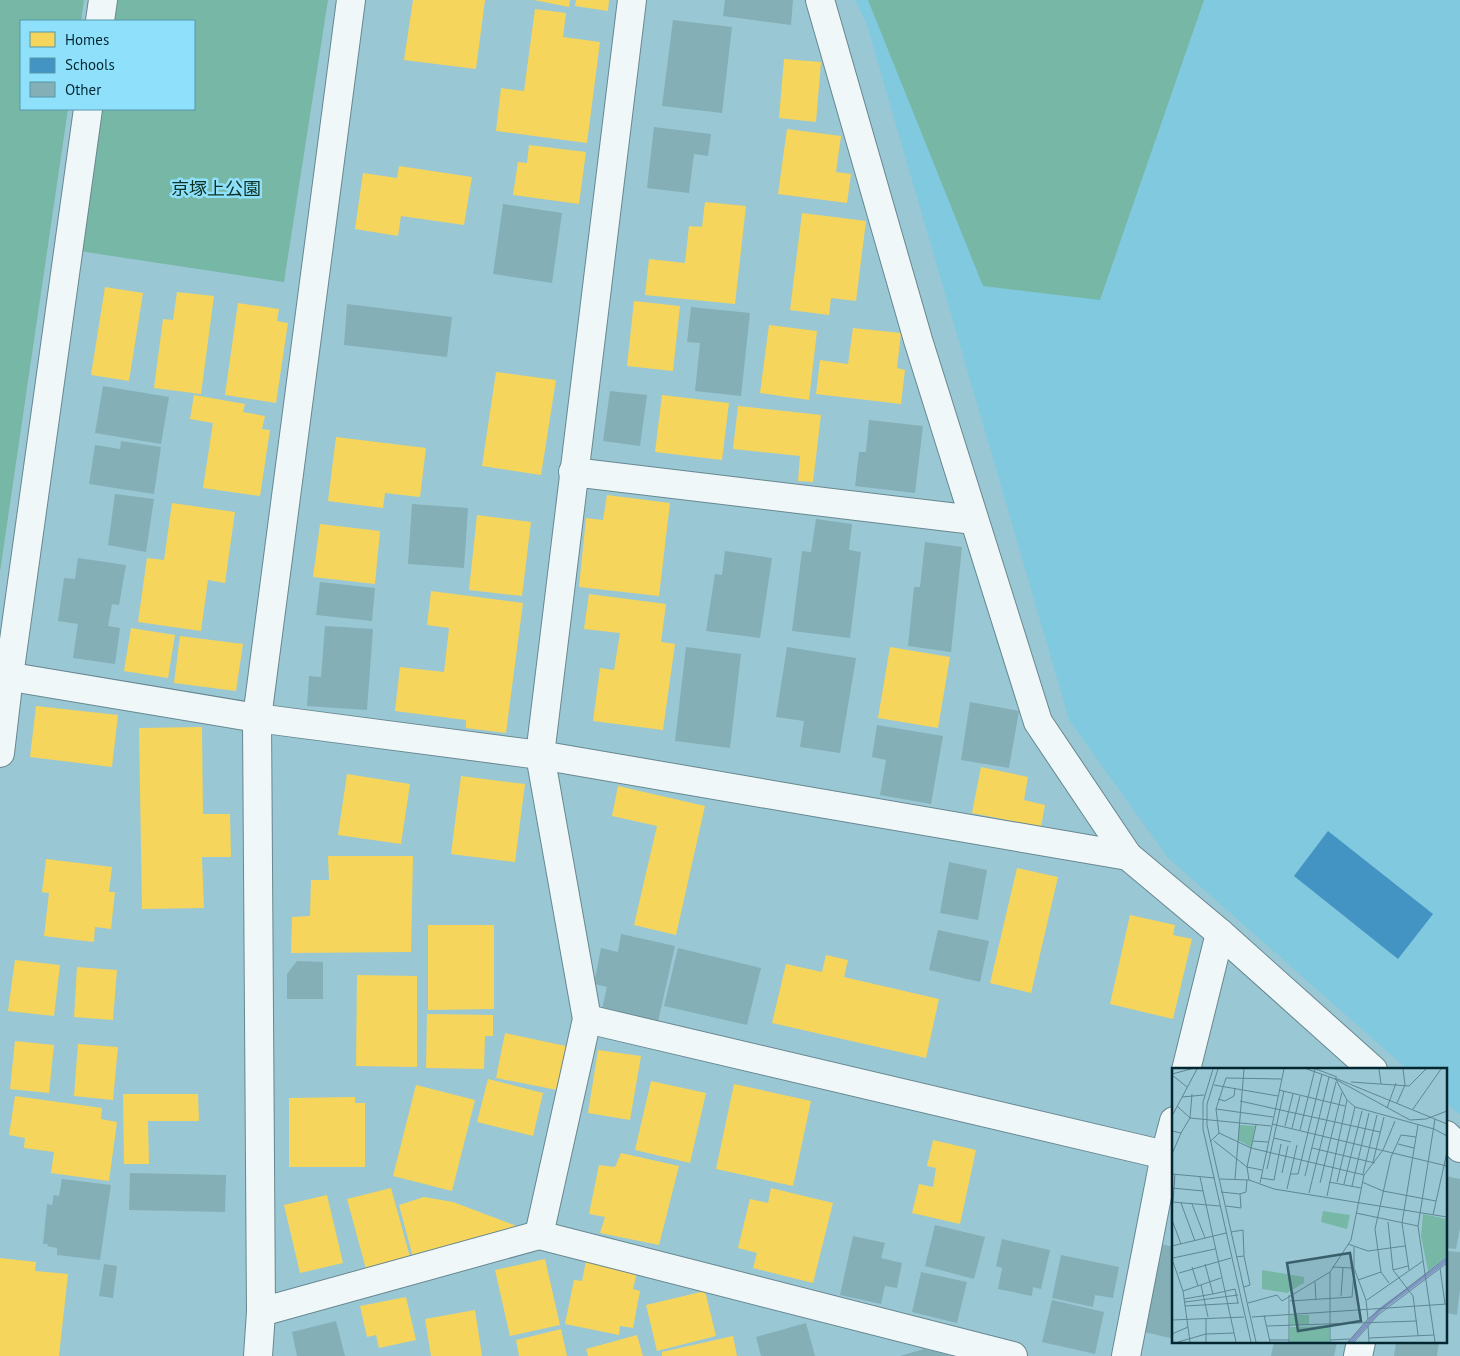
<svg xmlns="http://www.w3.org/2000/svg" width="1460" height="1356" viewBox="0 0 1460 1356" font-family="'PT Sans','Noto Sans JP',sans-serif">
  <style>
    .built { fill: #81c9de }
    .green { fill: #77b7a6 }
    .homes { fill: #f6d55c }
    .schools { fill: #4393c3 }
    .building { fill: #85afb6 }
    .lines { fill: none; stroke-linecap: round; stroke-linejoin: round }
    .street-casing { stroke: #678891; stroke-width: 30 }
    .street { stroke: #f0f7f9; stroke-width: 28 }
    .labels { text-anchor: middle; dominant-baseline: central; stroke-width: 5; stroke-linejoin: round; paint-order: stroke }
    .park-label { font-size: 18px; fill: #0c3120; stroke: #8fe1fb }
    .inset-road { fill: none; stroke: #5e8793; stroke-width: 1 }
    .view { fill: #385f6a; fill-opacity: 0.15; stroke: #385f6a; stroke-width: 2.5 }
    .inset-edge { fill: none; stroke: #032731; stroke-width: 2.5 }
  </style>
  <rect width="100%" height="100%" fill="#9ac7d4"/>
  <path class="built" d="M855,0H1460V1115L1446,1103V1070H1408L1168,858L1069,720L866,22Z"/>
  <g class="green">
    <path d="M0,0H84L81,21H21V109H68L0,572Z"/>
    <path d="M118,0H328L284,282L79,251L101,109H194V21H115Z"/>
    <path d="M868,0H1204L1100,300L983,286Z"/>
  </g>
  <g class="homes">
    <path d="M413,0H485L476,69L404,60Z"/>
    <path d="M534,0H570L569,7Z"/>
    <path d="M576,0H609L608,11L575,6Z"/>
    <path d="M535,9L566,13L563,37L600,42L587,143L496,131L501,88L524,91Z"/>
    <path d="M784,59L821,62L816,122L779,118Z"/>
    <path d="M787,129L841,136L836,172L851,174L847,203L778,194Z"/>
    <path d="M529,145L586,152L579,204L513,195L518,162L527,163Z"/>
    <path d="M399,166L472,177L464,225L401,216L398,236L355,229L363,173L397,178Z"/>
    <path d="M705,202L746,206L735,304L645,295L649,259L685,263L689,226L702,227Z"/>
    <path d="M802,213L866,221L856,301L831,298L829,315L790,310Z"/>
    <path d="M105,287L143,293L129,381L91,375Z"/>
    <path d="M177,292L214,296L201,394L154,388L163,319L173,320Z"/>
    <path d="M634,301L680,306L673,371L627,366Z"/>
    <path d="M238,303L279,309L277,321L288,323L276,403L225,395Z"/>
    <path d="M769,325L817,331L809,400L760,393Z"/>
    <path d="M853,328L901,333L897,368L905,370L901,404L816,394L820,360L848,364Z"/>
    <path d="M496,372L556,380L541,475L482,466Z"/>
    <path d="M194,395L245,404L243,412L265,416L262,429L270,430L260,496L203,488L213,423L190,419Z"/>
    <path d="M662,395L729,403L722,460L655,452Z"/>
    <path d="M738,406L821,415L813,482L798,481L800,456L733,449Z"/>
    <path d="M336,437L426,448L420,497L385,493L383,508L328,501Z"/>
    <path d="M607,495L670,503L659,596L579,587L586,518L603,520Z"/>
    <path d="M172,503L235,512L225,583L208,580L201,631L138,622L147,558L164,560Z"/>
    <path d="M477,515L531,522L522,596L469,590Z"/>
    <path d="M320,524L380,531L375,584L313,577Z"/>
    <path d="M431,591L523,603L506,733L466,728V720L395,711L400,667L444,672L449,628L427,625Z"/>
    <path d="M589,594L666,604L661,642L675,644L663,730L593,721L600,668L614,670L620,633L584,629Z"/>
    <path d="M131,628L175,635L168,678L124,671Z"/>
    <path d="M180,636L243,644L236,691L174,683Z"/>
    <path d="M890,647L950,657L938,728L878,718Z"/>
    <path d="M36,706L118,715L112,767L30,757Z"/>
    <path d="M202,727L203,814H230L231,857H202L204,908L142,909L139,728Z"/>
    <path d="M981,767L1028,777L1024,800L1045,805L1041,827L972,813Z"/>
    <path d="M347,774L410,784L401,844L338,835Z"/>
    <path d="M461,776L525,784L515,862L451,854Z"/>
    <path d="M618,786L705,806L676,935L634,925L657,826L612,816Z"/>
    <path d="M328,856H413L411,952L291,953L292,917L310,916L311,880H329Z"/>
    <path d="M46,859L112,867L109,892H115L111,929L95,927L94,942L44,936L49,893L42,892Z"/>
    <path d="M1017,868L1058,877L1031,993L990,983Z"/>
    <path d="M1130,915L1175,925L1173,935L1192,939L1173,1019L1110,1004Z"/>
    <path d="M428,925H494V1009L428,1010Z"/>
    <path d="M826,955L848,960L844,977L939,999L926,1058L772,1023L786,964L822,972Z"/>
    <path d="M15,960L60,965L54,1016L8,1011Z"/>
    <path d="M77,967L117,970L113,1020L74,1017Z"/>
    <path d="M357,975L417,976V1067L356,1066Z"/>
    <path d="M427,1014L493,1015V1036H485L484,1069L426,1068Z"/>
    <path d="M505,1033L566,1046L557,1090L496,1078Z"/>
    <path d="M15,1041L54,1045L49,1093L10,1089Z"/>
    <path d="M78,1044L118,1047L113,1100L74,1096Z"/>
    <path d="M598,1050L641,1056L630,1120L588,1113Z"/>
    <path d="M488,1079L543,1093L533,1136L477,1122Z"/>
    <path d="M651,1081L706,1093L690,1163L635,1150Z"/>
    <path d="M734,1084L811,1101L793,1186L716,1169Z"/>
    <path d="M416,1085L475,1100L452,1191L393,1176Z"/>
    <path d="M123,1094H198L199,1121H148L149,1164H124Z"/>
    <path d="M15,1096L102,1108L101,1119L117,1122L109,1181L51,1173L54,1152L24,1148L25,1138L9,1135Z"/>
    <path d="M355,1097V1103H365V1167H289V1098Z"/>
    <path d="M933,1140L976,1150L960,1224L912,1213L919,1184L933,1187L936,1168L927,1166Z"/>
    <path d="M621,1153L679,1166L659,1245L600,1233L605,1217L589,1214L599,1165L615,1167Z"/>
    <path d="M391,1188L410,1257L366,1269L347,1199Z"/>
    <path d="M771,1188L833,1203L813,1283L753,1268L757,1253L738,1248L750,1199L768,1203Z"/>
    <path d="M327,1195L343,1263L300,1273L284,1205Z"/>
    <path d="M424,1197L453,1202L519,1227L413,1257L399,1205Z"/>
    <path d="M0,1258L36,1262L35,1271L68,1274L59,1356H0Z"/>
    <path d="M545,1259L560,1325L510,1336L495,1270Z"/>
    <path d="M586,1261L637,1272L633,1289L640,1291L633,1328L620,1326L619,1335L565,1324L574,1280L582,1281Z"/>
    <path d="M705,1291L716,1336L657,1351L646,1305Z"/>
    <path d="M406,1297L416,1340L379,1348L376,1335L367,1337L360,1306Z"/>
    <path d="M475,1310L482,1356H431L425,1319Z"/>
    <path d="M561,1329L567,1356H519L516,1340Z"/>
    <path d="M637,1335L643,1356H588L586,1349Z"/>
    <path d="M733,1336L737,1356H662V1352Z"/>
  </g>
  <path class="schools" d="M1328,831L1433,914L1398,959L1294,876Z"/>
  <g class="building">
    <path d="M725,0H793L791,25L723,16Z"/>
    <path d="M673,20L732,27L722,113L662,106Z"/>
    <path d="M654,127L711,134L708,156L694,154L689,193L647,188Z"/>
    <path d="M503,204L562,213L552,283L493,274Z"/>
    <path d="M347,304L452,317L447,357L344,345Z"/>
    <path d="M691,307L750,313L741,396L695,391L700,343L687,342Z"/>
    <path d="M103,386L169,397L161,444L95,433Z"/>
    <path d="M610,391L647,395L640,446L603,441Z"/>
    <path d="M869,420L923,426L915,493L855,486L859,452H866Z"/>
    <path d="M121,441L161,447L154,494L89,484L95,445L120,449Z"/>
    <path d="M115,494L154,499L146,552L108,545Z"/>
    <path d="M412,504L468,508L464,568L408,564Z"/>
    <path d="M816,519L852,524L849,550L861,552L850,638L792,631L802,551L811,552Z"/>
    <path d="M925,542L962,547L951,652L908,646L914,587H920Z"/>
    <path d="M725,551L772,558L760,638L706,631L715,574L722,575Z"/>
    <path d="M78,558L126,565L119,605L112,604L108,626L120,628L115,664L73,658L78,624L58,621L64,578L75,579Z"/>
    <path d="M320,582L375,588L372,621L316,615Z"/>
    <path d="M325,626L373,629L367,710L307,706L309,676L321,677Z"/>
    <path d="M686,647L741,654L730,748L675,741Z"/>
    <path d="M787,647L856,658L840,753L800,747L804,721L776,717Z"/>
    <path d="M970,702L1019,711L1009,768L961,760Z"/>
    <path d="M877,725L943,736L931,804L880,795L886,760L872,757Z"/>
    <path d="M949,862L987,870L978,920L940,913Z"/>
    <path d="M938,930L989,941L980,982L929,970Z"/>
    <path d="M621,934L675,946L657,1026L601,1014L607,987L594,984L601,948L618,952Z"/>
    <path d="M678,948L761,968L747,1025L664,1006Z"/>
    <path d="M297,961L323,962V999H287V974Z"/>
    <path d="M130,1173L226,1175L225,1212L129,1210Z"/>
    <path d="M1446,1176L1460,1179V1228L1456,1249L1446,1248Z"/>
    <path d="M62,1179L111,1185L100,1260L57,1255V1248L47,1246L48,1244H43L47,1204L52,1205L54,1195L59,1196Z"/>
    <path d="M935,1225L985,1237L974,1279L925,1266Z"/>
    <path d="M853,1236L885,1243L881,1258L902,1263L897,1288L885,1286L881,1304L840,1295Z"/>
    <path d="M1002,1239L1050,1250L1041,1289L1033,1287L1032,1296L998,1289L1002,1268L996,1266Z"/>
    <path d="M1157,1243L1174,1247V1339L1136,1330Z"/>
    <path d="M1446,1251L1460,1252V1289L1457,1315L1446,1313Z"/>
    <path d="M1061,1255L1119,1267L1113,1298L1095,1295L1093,1307L1052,1298Z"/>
    <path d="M104,1264L117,1266L113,1298L99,1296Z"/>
    <path d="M921,1272L967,1282L957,1323L912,1312Z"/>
    <path d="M1052,1300L1104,1312L1095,1354L1042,1342Z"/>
    <path d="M336,1321L345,1356H297L292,1332Z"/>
    <path d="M806,1323L815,1356H761L756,1337Z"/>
    <path d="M1274,1342H1337L1334,1356H1271Z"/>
    <path d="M1396,1342H1439L1437,1356H1394Z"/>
    <path d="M924,1349L948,1355V1356H900Z"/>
  </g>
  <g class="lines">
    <defs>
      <g id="street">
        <path d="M632,0L540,755L587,1019L539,1235L1013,1356"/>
        <path d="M820,0L918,340L1038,722L1128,856L1220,933L1373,1070"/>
        <path d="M100,21L103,0"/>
        <path d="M573,472L974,520"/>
        <path d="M0,675L257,718L540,755L1128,856"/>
        <path d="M0,753L9,676L88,109"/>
        <path d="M587,1019L1165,1155"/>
        <path d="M1186,1070L1220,933"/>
        <path d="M1446,1135L1460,1148"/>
        <path d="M261,1312L539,1235"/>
        <path d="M258,1356L261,1312L257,718L351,0"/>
        <path d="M1126,1356L1165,1155L1174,1121"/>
        <path d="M1358,1356L1361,1342"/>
      </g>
    </defs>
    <use href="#street" class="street-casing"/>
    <use href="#street" class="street"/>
  </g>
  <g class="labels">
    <g class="park-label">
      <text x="216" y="188">京塚上公園</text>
    </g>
  </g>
  <g transform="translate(1172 1068)">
    <rect width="275" height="275" fill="#9ac7d4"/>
    <path d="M67,57L83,58L79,79L66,72ZM151,143L178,147L175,161L149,154ZM251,146L275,151V188L256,203L249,168ZM90,202L132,209V215L115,225L90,221ZM118,247H137V257H118ZM157,258V274H118V259Z" fill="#77b7a6"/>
    <path d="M275,190V194L208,244L181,274H176L205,242Z" fill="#8293c6"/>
    <path class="inset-road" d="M41,1L31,34V61L79,274M46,1L35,36V57L84,274M135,1L163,11L238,52L254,51L275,43M144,1L165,9M207,1L209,16M0,6L19,1M0,7L15,19M179,14L237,18L254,1M42,17L106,28M107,22L173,38M10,29L32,27M46,31L53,33L62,28L63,20M68,33L208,64M225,35L233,17L231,1M5,38L18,50L99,58M215,40L224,15M44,41L101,49M241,41L269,1M0,48L25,1M263,51L246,158L263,274M100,56L275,98M275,56L163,10L175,32L183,39L262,61L275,68M113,58L121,26M120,60L128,28M128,62L143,1M0,63L9,65L18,50L20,26M47,65L79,80L192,107M102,70L119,74M42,73L75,99L90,102M81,73L96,74M38,74L47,65L44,41L54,10L110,11M182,75L190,43M226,76L242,80M140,80L203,95M0,86L9,65M201,94L212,49M95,101L112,23M110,105L116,78M0,106L43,110M118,106H126L150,6M191,106L205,47M133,108L157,9M28,109L64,274M89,110L102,112L109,76M48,111L77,112L102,121L275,149M63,111L72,1M77,112L75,99L84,57M157,114L189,120M165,114L183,39M190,114L211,123L264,133M88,115L112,1M148,115L170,24M172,116L182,75M180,118L197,45M0,120L31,123M115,121L125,77M49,124L68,126M137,125L164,14M155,128L175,32M0,134L48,138M1,134L3,106M9,135L23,173M20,136L33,170M54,138L69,140L68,126L74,124L75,112M184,145L246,158M261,147L275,84M0,152L9,176M216,154L221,202L241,228L246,267M59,164L71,162L72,188M176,176L196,183L233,178M0,178L54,165M182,179V200L194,232L196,251M64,189L72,188L78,217L72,219M1,190L43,181M0,191L11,223L18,274M33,196L41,226L63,221L66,235M20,199L26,218M160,199L181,200M268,200L273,236M221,202L236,198M237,202L230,155L246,57M158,204V274M7,205L59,190M186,212L209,204M143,214L144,232M217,215L209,204L203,161L219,89L229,67L244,69M29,217L36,249M11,223L49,210M169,228L171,200M12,231L41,226M195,232L251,193M118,233L180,229L182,203M13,234L66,227M76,235L105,227L110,233L158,204L179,172L192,107L211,82L223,53M13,238L67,235M92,247L98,274M80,249L275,236M196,251L275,189M0,252L72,249M95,258L245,253M196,258L197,274M0,266L16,259M197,270L262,267M98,272H117M158,272L178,271M6,274L34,266L62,265M34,274V250M117,274V227M176,274L196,251M182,274L206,247L275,195"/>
    <path class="view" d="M178,185L189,253L126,263L115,195Z"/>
    <rect width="275" height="275" class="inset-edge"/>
  </g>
  <rect x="20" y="20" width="175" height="90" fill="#8fe1fb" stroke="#5797aa"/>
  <rect x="30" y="32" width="25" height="15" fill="#f6d55c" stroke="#5797aa"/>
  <text x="65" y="45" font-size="15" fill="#032731">Homes</text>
  <rect x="30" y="58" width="25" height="15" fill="#4393c3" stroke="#5797aa"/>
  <text x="65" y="70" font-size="15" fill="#032731">Schools</text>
  <rect x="30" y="82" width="25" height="15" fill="#85afb6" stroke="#5797aa"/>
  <text x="65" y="95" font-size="15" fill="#032731">Other</text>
</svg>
